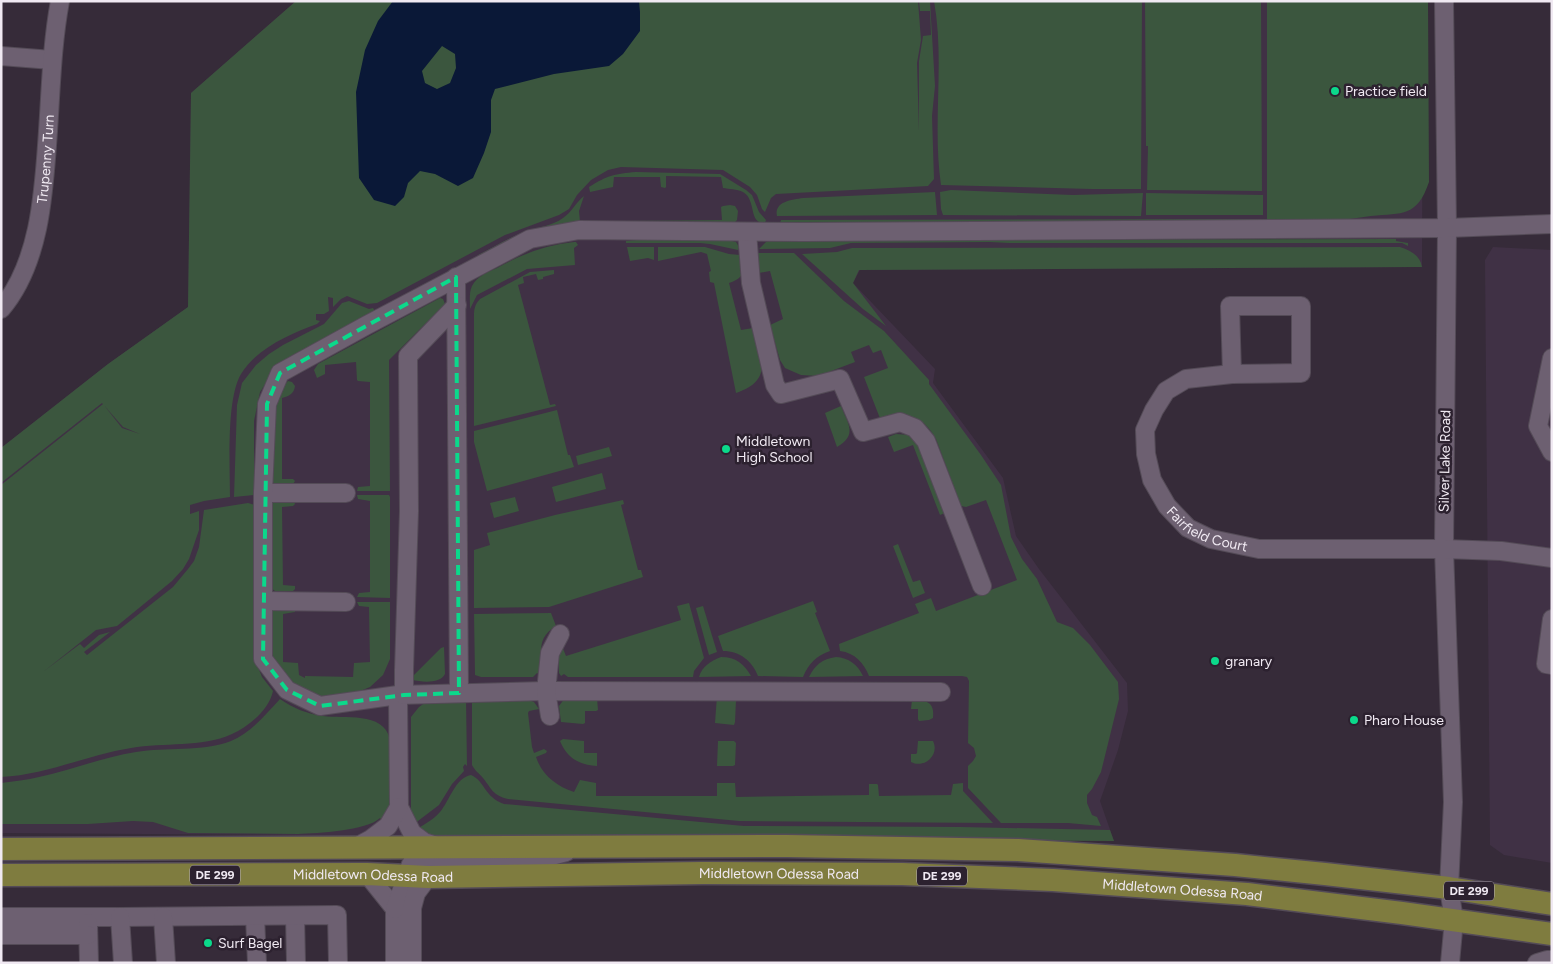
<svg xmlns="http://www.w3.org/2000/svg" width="1553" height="964" viewBox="0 0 1553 964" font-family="Figtree,sans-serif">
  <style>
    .built { fill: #403145 }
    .green { fill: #3b563e }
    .water { fill: #0a1837; fill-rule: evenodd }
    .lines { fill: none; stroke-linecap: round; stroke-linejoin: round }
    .minor-casing { stroke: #544b57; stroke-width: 20 }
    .major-casing { stroke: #544b57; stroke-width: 25 }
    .minor { stroke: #6d6071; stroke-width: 18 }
    .major { stroke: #7f7c3f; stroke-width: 22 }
    .marked { fill: none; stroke: #0bd98b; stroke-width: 4; stroke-dasharray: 10 6; stroke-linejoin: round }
    .poi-dot { fill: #0bd98b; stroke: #2c212f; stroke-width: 2 }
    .labels { text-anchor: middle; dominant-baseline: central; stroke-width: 5; stroke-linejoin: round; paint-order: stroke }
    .shield { fill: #2c212f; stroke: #b5adb8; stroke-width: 1 }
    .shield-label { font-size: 12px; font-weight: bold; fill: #f0e9f2 }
    .poi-label { font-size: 14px; fill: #f0e9f2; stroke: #2c212f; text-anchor: start }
    .street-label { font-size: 14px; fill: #f0e9f2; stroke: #2c212f }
  </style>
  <rect width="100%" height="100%" fill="#362b39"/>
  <g class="built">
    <path d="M296,1H1423L1422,267L860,270L853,283L935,369L933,383L1003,478L1016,536L1039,569L1127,683L1128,711L1118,750L1100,801L1114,841L1,833V448L108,364L188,307L191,93Z"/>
    <path d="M1493,247L1552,250V863L1504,855L1490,845L1485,260Z"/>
  </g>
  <g class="green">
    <path d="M296,1H918L921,40L917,63L919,131V61L923,36L931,35L930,11H920L919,1H930L935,86L932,116L934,179L928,186L776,194L771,198L765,212L762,209L757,195L750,187L723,170L621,167L608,170L591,180L577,195L569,209L559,215L505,235L377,303L367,304L347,296L341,299L333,307V298L328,297L329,311L324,314H316V320L320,321L317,324C290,334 257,348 241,374C226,399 230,467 230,497L204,501L190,505V514L199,511V530L189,559L183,569L172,581L117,626L96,630L43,672L80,644L84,648L99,635L110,632L84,652L87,655L173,587L188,569L194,561L199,547L204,510L248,503L255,505L254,539V631L258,667L262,677L273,691C269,710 249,726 232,734C201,748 164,742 131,748C87,755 46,775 1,777V485L103,404L122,428L140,434L123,427L102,403L1,483V448L108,364L188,307L191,93Z"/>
    <path d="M934,1H1142L1141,189H1092L941,185C932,124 945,62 934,1Z"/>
    <path d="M1145,1H1261L1262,191L1147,190L1148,146H1146Z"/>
    <path d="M1267,1H1428L1429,182C1417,217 1403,213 1371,216C1357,218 1342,220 1328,222L780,223L781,220L1267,219Z"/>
    <path d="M636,172L720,174L746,190L752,195L759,212L766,220L765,223C748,224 757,200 743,192C737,189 729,189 723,188L721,177L666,176V187L665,188L661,187L660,177H614L613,187L590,192L589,187C608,175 615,174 636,172Z"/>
    <path d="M951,190L1073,195L1143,193L1141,216L943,215L941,209L940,192Z"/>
    <path d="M935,192L937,215L777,216C774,201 792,200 803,198Z"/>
    <path d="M1146,193L1263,195V215H1146Z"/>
    <path d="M584,196L579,211L580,222L479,257L478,255C494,247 510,237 527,231C539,227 552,226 563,218C572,212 576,202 584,196Z"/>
    <path d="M730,205L735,206L738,211L737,220L734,223H625L624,221L722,220L721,207L723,206Z"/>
    <path d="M648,239L728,240L736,242L739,247L738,250L710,244L700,243H626V241Z"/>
    <path d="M1396,239V241L1408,243V246L1402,243H1009L990,242L851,243L830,248L759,249L766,242L772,240Z"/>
    <path d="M574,242H576L578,245L574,248L575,265L527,269L477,295L470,309C470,301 469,292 472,286C477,276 488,272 497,268C522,254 546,245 574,242Z"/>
    <path d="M627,247H654V260L648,258L630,261Z"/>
    <path d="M658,247H705L729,254L740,255C742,271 747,277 729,283L741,330L753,328C761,359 774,380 736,393L714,283L710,282L709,272L711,271L707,254L701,252L658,261Z"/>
    <path d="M1400,247C1411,251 1420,255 1422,267L859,270L853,283L886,326L863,309L802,254L837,252L852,248Z"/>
    <path d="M756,253H794L844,301L884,331L929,380V384L981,455L1001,485L1011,537L1022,559L1037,579L1057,622L1073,628L1090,645L1118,682L1119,699L1101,772L1092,789L1087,795V803L1092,815L1097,817L1101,826L1068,823H1001L968,788V766L973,761L976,756L974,748L968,743L969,681L967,677L962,676H869C864,663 855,653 840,651L839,644L919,613L915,604L931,598L936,611L1017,580L986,500L966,507L961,506L936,439C921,412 908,416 881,421L864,377L888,368L881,350L873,353L869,345L851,352L855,362L818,376L801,375L794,372L785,368L780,360L770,325L783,319L770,271L759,273Z"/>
    <path d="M554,270V274L543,277V279L538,280L536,274L523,277L524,283L518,285L550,405L555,404L556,406L474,426V316C474,309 475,304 480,299L530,272Z"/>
    <path d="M440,298L443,299L445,304L389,360L390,491H357L358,487L370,486V382L358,381L357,380L356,362L325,365V374L317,378L314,370L318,364Z"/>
    <path d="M349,301L369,309L373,308L376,313L270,377L260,392L254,421V495L234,497L237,405L242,383L256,365L269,354L283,345L324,324L342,303Z"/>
    <path d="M288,381L292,382L295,386C294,394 289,396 282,398V479H293L295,481L293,484H276L272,482L270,478C270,447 265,406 288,381Z"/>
    <path d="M841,406C848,424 858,435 837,447L825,413Z"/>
    <path d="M557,410L568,455H570L574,467L487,491L474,442V431Z"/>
    <path d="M896,434L910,435L919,441L947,512L940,515L913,445L894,452L888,437Z"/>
    <path d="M609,447L612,456L578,465L576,456Z"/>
    <path d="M602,473L606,489L556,502L552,487Z"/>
    <path d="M357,495H389L390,497V598L357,597L359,593L370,592V501L358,499Z"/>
    <path d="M515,497L519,511L494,518L490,503Z"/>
    <path d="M623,500L624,504L621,505L638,570H641L643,577L549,607L474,608V550L490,545L487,533L555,515Z"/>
    <path d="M294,501L295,504L293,506L282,507L283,585L295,586V589L293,591H275L271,588V504L276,502Z"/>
    <path d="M898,544L913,582L920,580L925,593L913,598L893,546Z"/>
    <path d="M813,601L817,612L815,613L830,651C816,656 809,663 803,677L758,676C752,661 740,651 723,651L718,636Z"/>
    <path d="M357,602H390V659L383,675L370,687L348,696L328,700L294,687L274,661L271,646V612L273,609L295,610V612L283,614V662L298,663L299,675L305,678V676L353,677L354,663L370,662L369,607L359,606Z"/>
    <path d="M689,603L704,658L694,671L693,677H568L564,674L561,676L559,673V648L562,646L566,656L681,620L677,606Z"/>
    <path d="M703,606L717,652L709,655L696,608Z"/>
    <path d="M551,613L556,626C533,640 545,655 540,675L537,673L533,677H481L475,675L474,614Z"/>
    <path d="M444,647L445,674C440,684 422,682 412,680V677L441,648Z"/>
    <path d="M721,657C736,657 744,664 751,676L699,677C702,666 711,661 721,657Z"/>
    <path d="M836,657C849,658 857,664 863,676L809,677C815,665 822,659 836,657Z"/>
    <path d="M717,696L736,700L735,722L734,725L715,723Z"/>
    <path d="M565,698H597L598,710L596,711H585V723L583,724L561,722L559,706Z"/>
    <path d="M280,699C293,708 307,714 323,716C344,719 383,711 390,739C392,747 390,758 390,766C390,779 393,800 389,812C387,815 385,819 383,822L380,818C366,831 318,833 298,834L188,833L153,822L133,821L88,824H1V783C14,781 27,780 39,777C72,770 103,757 136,752C166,747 202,752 231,741C251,733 266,714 280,699Z"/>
    <path d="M466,699L467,766L465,764L463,767L464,771L452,784L439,805L414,824L411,812V717L419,707L426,702Z"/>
    <path d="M472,700H529L534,702L539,709L529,711L528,713L532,747L534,753L544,749L547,751L546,753L536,757C542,775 556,786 574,792L580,780L596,783V796H717V783H735L736,797L869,795V784H877L878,785L879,796L951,795L953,784L963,783V791L993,823L739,821L508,799C492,795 492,789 483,778C479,773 475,771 472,765Z"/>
    <path d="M912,700C925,700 935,701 933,718L929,720L919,721L918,719V709H911Z"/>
    <path d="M563,739L584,741V753H597V766C579,765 567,758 560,741Z"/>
    <path d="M718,741H734L736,743L735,765L733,766H717Z"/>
    <path d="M918,741H933C940,755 924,769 911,762V754H916L917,753Z"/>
    <path d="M471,775C485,781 484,797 504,804L744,826L961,827L1110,830L1114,841L432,837L417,829C425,824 434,819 440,812C450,800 455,778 471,775Z"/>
  </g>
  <path class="water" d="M393,1H639L640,12V31L623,54L609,66L554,74L495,89L491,100V132L484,153L473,178L458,186L435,174L420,171L408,183L404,197L395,206L374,200L359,178L356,92L365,50L378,21ZM442,46L455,54L456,68L450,83L437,89L425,83L422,71Z"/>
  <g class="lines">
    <defs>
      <g id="minor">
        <path d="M1444,1L1447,228L1444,549L1453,802L1449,888L1454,920L1450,963"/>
        <path d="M1,56L52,60"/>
        <path d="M747,232L751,283L775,385L781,394L840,379L863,432L900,422L915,428L926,441L982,586"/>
        <path d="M456,277L459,693"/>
        <path id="s1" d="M1,309C41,262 44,189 48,131C51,87 52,44 60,1"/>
        <path d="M1552,358L1538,426L1552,452"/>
        <path id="s2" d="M1232,374L1230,306H1301V373L1232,374L1186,379L1166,391L1154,410L1145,430L1146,454L1152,480L1167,506L1188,528L1211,539L1259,549H1444L1501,551L1552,558"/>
        <path d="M263,493H346"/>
        <path d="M263,601L346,602"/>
        <path d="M1552,619L1546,664L1552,665"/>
        <path d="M941,692L546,691L398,695L320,706L287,690L263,659V493L267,404L280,373L367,325L530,239L579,230L804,232L1447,228L1552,224"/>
        <path d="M398,695L399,807L412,833L424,842L437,846"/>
        <path d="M404,695V670L409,511L408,356L457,305"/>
        <path d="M550,716L546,691L550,653L560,634"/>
        <path d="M354,848L371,839L388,826L399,807"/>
        <path d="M367,874L395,909V963"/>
        <path d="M395,909L411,864L419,860H537L566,852"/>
        <path d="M255,916L257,963"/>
        <path d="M295,916L296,963"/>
        <path d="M1,917H120L337,915L338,963"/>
        <path d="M120,917L123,963"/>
        <path d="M163,917L166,963"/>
        <path d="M88,923L89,963"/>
        <path d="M1,935H88"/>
        <path d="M412,963V908L416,893L428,877"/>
        <path d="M1537,963L1547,960H1552"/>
      </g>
      <g id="major">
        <path d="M1,849L787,846L1018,850L1235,865L1325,874L1449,888L1552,904"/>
        <path id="s3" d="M1,875L367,874L428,877L703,873L902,874L1053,880L1247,894L1402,913L1552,934"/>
      </g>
    </defs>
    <use href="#minor" class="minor-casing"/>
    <use href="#major" class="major-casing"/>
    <use href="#minor" class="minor"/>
    <use href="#major" class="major"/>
  </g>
  <path class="marked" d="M456,277L459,693L404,695L320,706L287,690L263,659L267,404L280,373Z"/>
  <g class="poi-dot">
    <circle cx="1335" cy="91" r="5"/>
    <circle cx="726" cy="449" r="5"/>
    <circle cx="1215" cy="661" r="5"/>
    <circle cx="1354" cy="720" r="5"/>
    <circle cx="208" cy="943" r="5"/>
  </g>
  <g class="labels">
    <g class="shield">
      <rect x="190" y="865.5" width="50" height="19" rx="4"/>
      <rect x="917" y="866.5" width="50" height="19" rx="4"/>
      <rect x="1444" y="881.5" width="50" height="19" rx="4"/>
    </g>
    <g class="shield-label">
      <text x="215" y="875">DE 299</text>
      <text x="942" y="876">DE 299</text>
      <text x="1469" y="891">DE 299</text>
    </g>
    <g class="poi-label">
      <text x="1345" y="91">Practice field</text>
      <text x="736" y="441">Middletown<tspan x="736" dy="16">High School</tspan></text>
      <text x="1225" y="661">granary</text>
      <text x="1364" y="720">Pharo House</text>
      <text x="218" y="943">Surf Bagel</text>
    </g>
    <g class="street-label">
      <text stroke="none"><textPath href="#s1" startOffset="159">Trupenny Turn</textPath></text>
      <text transform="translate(1445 461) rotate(-89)">Silver Lake Road</text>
      <text stroke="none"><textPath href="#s2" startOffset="518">Fairfield Court</textPath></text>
      <text stroke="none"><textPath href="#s3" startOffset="778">Middletown Odessa Road</textPath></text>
      <text stroke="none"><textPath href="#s3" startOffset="372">Middletown Odessa Road</textPath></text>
      <text stroke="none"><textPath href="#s3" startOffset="1182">Middletown Odessa Road</textPath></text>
    </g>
  </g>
  <rect width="1553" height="964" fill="none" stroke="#f0e9f2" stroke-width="5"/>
</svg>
